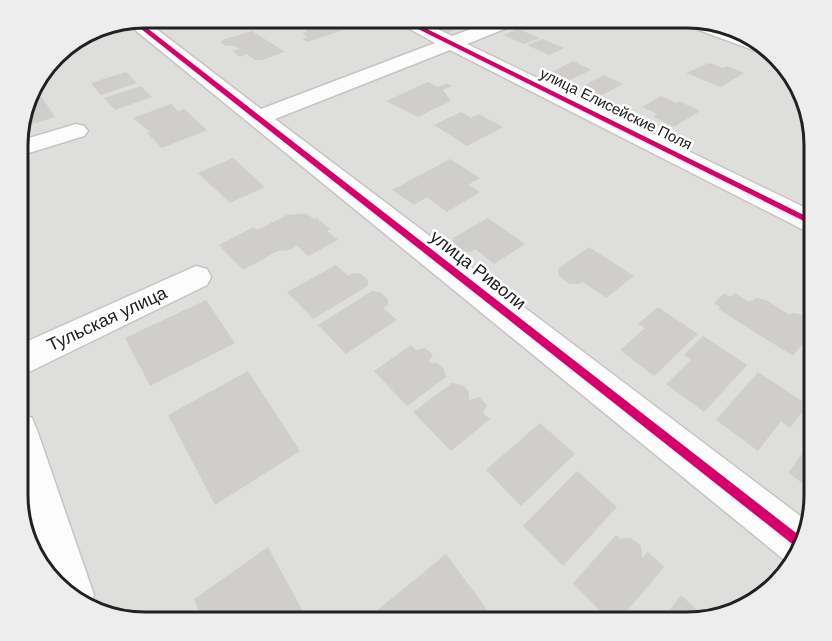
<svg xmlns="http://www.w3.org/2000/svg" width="832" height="641" viewBox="0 0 832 641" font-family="'DM Sans',sans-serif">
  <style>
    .residential { fill: #dededc }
    .building { fill: #d0cecc }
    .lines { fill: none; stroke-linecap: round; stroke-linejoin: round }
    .minor-casing { stroke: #c5c4c3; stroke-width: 3 }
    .minor { fill: #fdfcfc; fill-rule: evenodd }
    .cycleway-casing { stroke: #fff; stroke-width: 4 }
    .cycleway { fill: #d6006c; fill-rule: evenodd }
    .labels { text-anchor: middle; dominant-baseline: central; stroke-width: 5; stroke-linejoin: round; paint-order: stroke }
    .far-street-label { font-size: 15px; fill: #212121; stroke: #fff }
    .street-label { font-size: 18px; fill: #212121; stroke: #fff }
    .rim { fill: none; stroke: #212121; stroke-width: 3 }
  </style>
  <rect width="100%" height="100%" fill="#efeeeb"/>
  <path class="residential" d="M695,18L771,50L801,89L814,145V504L782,580L736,613L687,623H137L61,591L31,552L18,504L19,128L35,82L62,49L104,25Z"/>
  <g class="building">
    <path d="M422,21H478L447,33Z"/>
    <path d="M337,22L351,27L308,42L302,39L307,37L303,34L307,30L298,25L306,23Z"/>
    <path d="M518,29L540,38L524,44L503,35Z"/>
    <path d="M252,31L285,52L262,60H255L247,54L240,57L232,51L239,49L235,46H226L221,43L222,40Z"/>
    <path d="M542,39L564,48L549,55L527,45Z"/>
    <path d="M573,61L591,70L570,80L550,73Z"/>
    <path d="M709,63L723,68L727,66L744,73L721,87L686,73Z"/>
    <path d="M126,72L137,83L101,95L91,83Z"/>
    <path d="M604,75L623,84L600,96L593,93L596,91L586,89V87L583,86Z"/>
    <path d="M428,82L438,87L447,83L452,86L443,90L451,101L418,117L386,101Z"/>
    <path d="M141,86L152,97L115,110L104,98Z"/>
    <path d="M661,96L676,103L679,101L700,111L674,127L653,117L657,114L642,107Z"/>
    <path d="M42,97L55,117L19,128L28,101Z"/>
    <path d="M171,104L178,111L184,109L207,130L162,148L147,133L150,132L133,118Z"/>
    <path d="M461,112L471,118L479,114L503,127L467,146L434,125Z"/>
    <path d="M233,158L265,187L230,203L198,173Z"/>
    <path d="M450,159L480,178L468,185L480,192L447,212L427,197L414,205L392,190Z"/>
    <path d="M306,213L314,219L317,218L330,229L327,231L338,240L308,256L297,246L289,250L278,251L243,270L219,245L254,227L257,230L287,215Z"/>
    <path d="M488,218L525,244L494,264L475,249L471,252L462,251L453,244V238Z"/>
    <path d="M589,247L634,276L606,298L583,282L579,284H570L559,276L558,269Z"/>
    <path d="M336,265L348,276L353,273L361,274L368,280V286L313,319L287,292Z"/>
    <path d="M372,291L380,292L388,299V305L383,308L397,320L346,354L318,325Z"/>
    <path d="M724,293L730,297L735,293L749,302L756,298L766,300L790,315L792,313L799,314L811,319L814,323V329L793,356L718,309L720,307L714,303Z"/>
    <path d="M206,300L235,343L150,386L125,338Z"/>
    <path d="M658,307L698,334L654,376L620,350L645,328L638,324Z"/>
    <path d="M703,336L747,365L704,412L666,384L691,360L684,355Z"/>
    <path d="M411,345L416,350L425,348L433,355L428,362L437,363L444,369L446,377L407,406L374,371Z"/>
    <path d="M248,371L300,451L215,505L168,415Z"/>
    <path d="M758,372L808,405L790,428L781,421L758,451L716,420Z"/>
    <path d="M452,383L462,385L469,391V400L479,397L487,405L483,413L490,419L451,451L413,412Z"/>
    <path d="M814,420V491L788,473L811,442L802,436Z"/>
    <path d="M540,423L575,454L521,506L486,470Z"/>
    <path d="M577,471L617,507L563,566L523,526Z"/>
    <path d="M616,535L621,539L631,538L641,546L642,558L648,552L664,567L617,623H612L573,583Z"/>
    <path d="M268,547L305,615L295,623H204L194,599Z"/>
    <path d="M446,554L497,623H362Z"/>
    <path d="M681,595L698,611L693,618L700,620L687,623H660Z"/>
  </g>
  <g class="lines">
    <defs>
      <g id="minor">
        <path d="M674,18H695L771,50L763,53L756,51L677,22Z"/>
        <path d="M520,20L517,24L467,44L814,212V232L804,230L450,50L275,119L807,521L790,561L782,558L129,25L150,24L261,109L435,43L397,22L421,21L452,36L493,21Z"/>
        <path d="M76,124L84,126L88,131L84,136L19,156V141Z"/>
        <path d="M196,266L207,269L211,277L207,285L31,371L19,375V345Z"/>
        <path d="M19,413L32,418L37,430L94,595L91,604L61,591L37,560L18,496Z"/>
      </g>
    </defs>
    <use href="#minor" class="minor-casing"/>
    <use href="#minor" class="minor"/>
    <defs>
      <g id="cycleway">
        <path d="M411,21L814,220V226L404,22Z"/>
        <path d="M142,24L800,536L796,547L136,25Z"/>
      </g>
    </defs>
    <use href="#cycleway" class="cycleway-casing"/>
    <use href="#cycleway" class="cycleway"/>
  </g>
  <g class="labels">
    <g class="far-street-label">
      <text transform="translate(616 109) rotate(26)">улица Елисейские Поля</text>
    </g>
    <g class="street-label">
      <text transform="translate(478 270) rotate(38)">улица Риволи</text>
      <text transform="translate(107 319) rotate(-25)">Тульская улица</text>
    </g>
  </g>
  <path d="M0 0H832V641H0ZM145 28H687A117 117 0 0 1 804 145V495A117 117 0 0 1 687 612H145A117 117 0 0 1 28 495V145A117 117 0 0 1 145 28Z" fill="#ededed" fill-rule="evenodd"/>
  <path class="rim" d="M145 28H687A117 117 0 0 1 804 145V495A117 117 0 0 1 687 612H145A117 117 0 0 1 28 495V145A117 117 0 0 1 145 28Z"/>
</svg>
